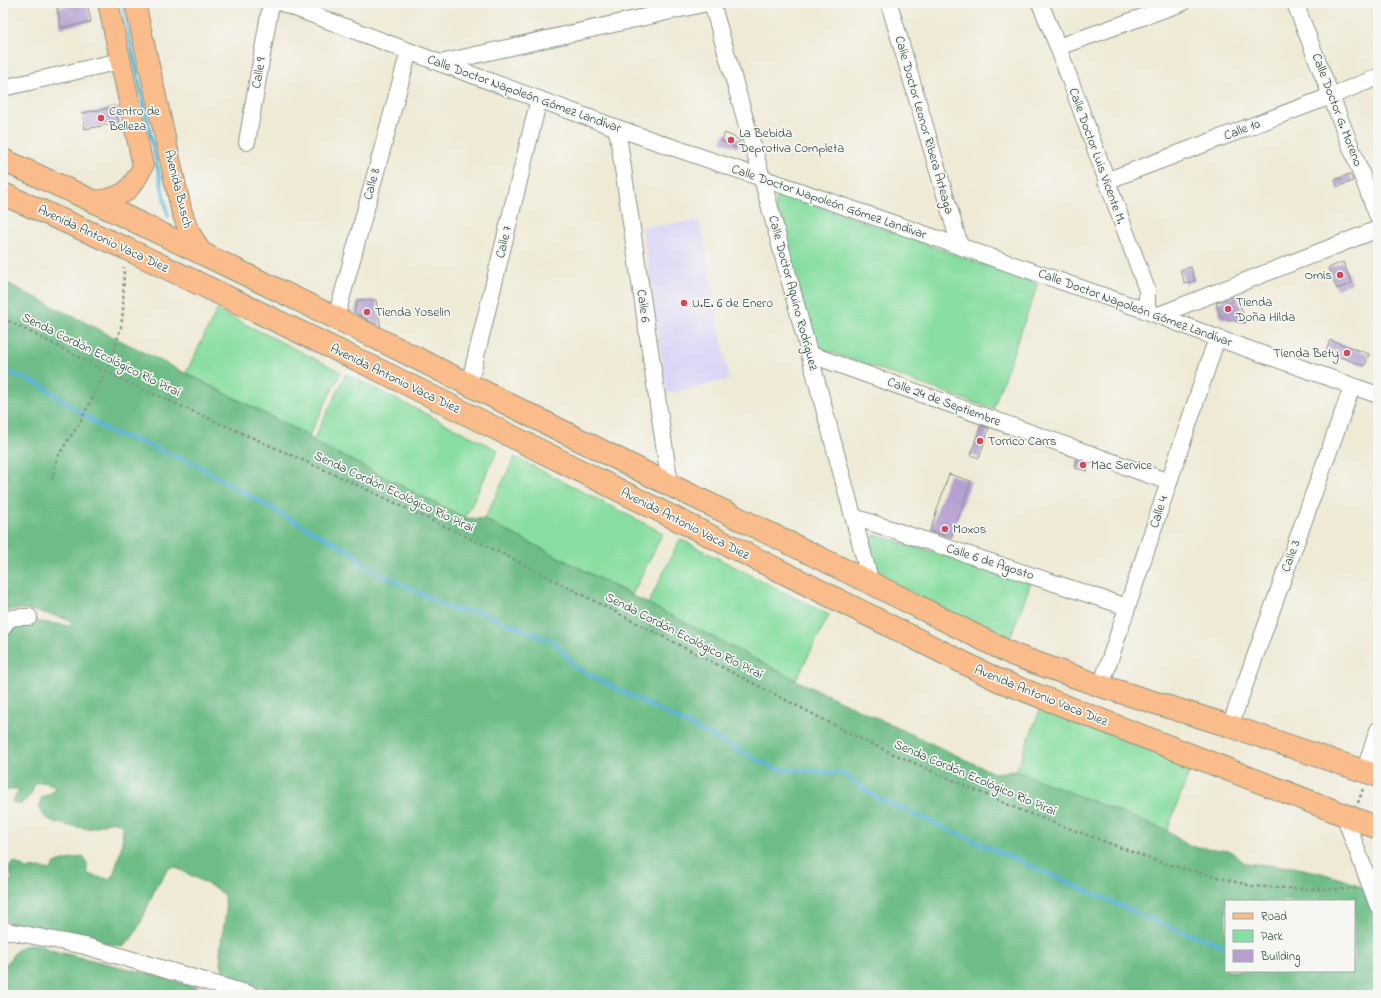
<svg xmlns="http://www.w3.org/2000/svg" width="1381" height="998" viewBox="0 0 1381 998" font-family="'Indie Flower',sans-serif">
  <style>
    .built { fill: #dcd6f6 }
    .green { fill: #88dea2; stroke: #548e6b }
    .forest { fill: #6ebd88; stroke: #467d5e; fill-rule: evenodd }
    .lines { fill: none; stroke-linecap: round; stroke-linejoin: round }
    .stream { stroke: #5db5da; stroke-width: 4 }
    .building { fill: #b6a0d1 }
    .minor-casing { stroke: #879484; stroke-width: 18 }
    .major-casing { stroke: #879484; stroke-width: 22 }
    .highway-casing { stroke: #879484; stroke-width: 24 }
    .path { stroke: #879484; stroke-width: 2.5; stroke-dasharray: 3 3; stroke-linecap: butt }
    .minor { stroke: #fff; stroke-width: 16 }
    .major { stroke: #f9bc8a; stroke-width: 20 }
    .highway { stroke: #f9bc8a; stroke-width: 22 }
    .poi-dot { fill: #d1495b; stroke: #f6f6f2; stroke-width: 1.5 }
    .labels { text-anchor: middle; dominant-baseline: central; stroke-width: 3.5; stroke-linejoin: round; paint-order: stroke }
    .street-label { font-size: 13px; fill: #1f3d34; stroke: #f6f6f2 }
    .poi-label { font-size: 13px; fill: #1f3d34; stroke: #f6f6f2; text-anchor: start }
  </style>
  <rect width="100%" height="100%" fill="#f6f6f2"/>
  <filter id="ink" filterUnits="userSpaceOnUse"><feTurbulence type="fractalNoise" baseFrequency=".025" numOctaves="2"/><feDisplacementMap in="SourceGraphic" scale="8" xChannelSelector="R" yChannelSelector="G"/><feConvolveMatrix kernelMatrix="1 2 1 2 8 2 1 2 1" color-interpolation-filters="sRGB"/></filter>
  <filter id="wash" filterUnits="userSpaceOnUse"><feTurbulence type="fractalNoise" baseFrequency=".012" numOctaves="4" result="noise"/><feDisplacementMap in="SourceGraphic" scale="16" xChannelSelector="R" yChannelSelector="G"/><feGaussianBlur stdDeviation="0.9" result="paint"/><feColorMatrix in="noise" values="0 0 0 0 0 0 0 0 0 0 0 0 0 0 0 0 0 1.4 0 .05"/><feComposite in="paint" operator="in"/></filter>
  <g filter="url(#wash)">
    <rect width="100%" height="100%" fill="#efead5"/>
    <path class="built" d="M700,221L729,380L667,394L642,227Z"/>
    <g class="green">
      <path d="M780,193L784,194L1038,284L993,409L824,350L818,347L814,341L776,209V200Z"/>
      <path d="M217,310L341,372L309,436L186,373Z"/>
      <path d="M346,374L498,450L465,518L313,441Z"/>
      <path d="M515,457L663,533L632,595L484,519Z"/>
      <path d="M875,535L880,536L1031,582L1009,642L880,576L871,554V539Z"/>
      <path d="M680,539L829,615L796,680L648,604Z"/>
      <path d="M1041,707L1191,767L1167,831L1016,771Z"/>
    </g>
    <g class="forest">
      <path d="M3,281L309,436L313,441L465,518L484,519L796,680L994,773L1016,771L1167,831L1189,846L1230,851L1245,863L1293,867L1318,872L1348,881L1364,888L1378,934V995H290L228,979C213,958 224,934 226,910C226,905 224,900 224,895L215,888L175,867L168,868C164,875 160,881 156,887C146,908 140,933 123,947L3,920V882L12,880L9,867L14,862L27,869L41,868L50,870L56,863L83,856L87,863V873C96,877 103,879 112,878C118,861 125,842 122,824C108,818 105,825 92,828C86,829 77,827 71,826C55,823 33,818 42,797L51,793L55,787L44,782L35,783L31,795L20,805L12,802L19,789H12L3,792V654L7,630L11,624L26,620L70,626L73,622C63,617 21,606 11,610C8,612 5,614 3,616ZM1226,901H1354V971H1226Z"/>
      <path d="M37,944L50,950L162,977L220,995H3V968L16,951L23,946Z"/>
    </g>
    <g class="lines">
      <g class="stream">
        <path d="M122,3L168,216"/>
        <path d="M3,372L12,373L42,386L109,432L138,441L193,463L276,511L351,552L364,565L454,610L479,612L556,643L576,668L776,769L842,773L877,798L1171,928L1226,946"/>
      </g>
    </g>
    <g id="blocks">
      <g class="building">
        <path d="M82,3H87L91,22L61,28L57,8Z"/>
        <path d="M116,107L119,123L85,129L82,113Z"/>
        <path d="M725,133L740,140L737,148L721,141Z"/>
        <path d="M1350,174L1353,181L1337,187L1335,180Z"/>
        <path d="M1343,262L1352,283L1337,289L1328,268Z"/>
        <path d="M1191,267L1195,281L1185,284L1180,270Z"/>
        <path d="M1237,296L1246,323L1221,318L1216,303Z"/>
        <path d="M358,300H376L381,328L354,312Z"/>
        <path d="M1330,340L1369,354L1365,366L1326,352Z"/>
        <path d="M981,425L989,428L979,458L971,455Z"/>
        <path d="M1078,458L1090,462L1087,471L1075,468Z"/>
        <path d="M949,474L971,481L951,538L930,531Z"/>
      </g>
    </g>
  </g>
  <g filter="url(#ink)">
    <use href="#blocks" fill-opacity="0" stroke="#879484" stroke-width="1"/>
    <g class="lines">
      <defs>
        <g id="minor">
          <path d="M282,3L440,63L617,128L1147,311L1217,338L1378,395"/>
          <path d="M712,3L762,178L871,583"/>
          <path d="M889,3L960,246"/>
          <path d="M1040,3L1058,47L1147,290V311"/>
          <path d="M1295,3L1378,217"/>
          <path d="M1058,47L1182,3"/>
          <path d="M440,63L707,3"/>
          <path d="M3,88L120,61"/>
          <path d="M617,128L670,485"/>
          <path d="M247,142L271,3"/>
          <path d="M1106,181L1331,96L1378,77"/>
          <path d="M1159,315L1378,229"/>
          <path d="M336,318L409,51"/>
          <path d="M809,354L1169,482"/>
          <path d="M469,385L539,99"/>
          <path d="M854,517L1127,607"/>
          <path d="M3,628C8,615 17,617 29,617"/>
          <path d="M1101,686L1217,338"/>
          <path d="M1230,726L1352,387"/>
          <path d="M1364,772L1378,730"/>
          <path d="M1344,815L1378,906"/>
          <path d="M3,930L85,946L252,995"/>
        </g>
        <g id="major">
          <path d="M135,3L181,209C187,228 192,238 203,254"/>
          <path d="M93,201C121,199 131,192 143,166L108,3"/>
        </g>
        <g id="highway">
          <path d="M3,160L93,201L336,318L670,485L871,583L1014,655L1101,686L1230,726L1378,776"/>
          <path d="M3,194L125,248L389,375L998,680L1378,828"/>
        </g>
      </defs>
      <use href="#minor" class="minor-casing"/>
      <use href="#major" class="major-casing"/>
      <use href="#highway" class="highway-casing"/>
      <g class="path">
        <path d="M3,318L127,382L336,475L507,556L867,742L1020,810L1159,862L1251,886L1302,889H1356"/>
        <path d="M52,480L57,458L68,440L78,426L110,363L121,327L123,311L124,267"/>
        <path d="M1358,803L1363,789"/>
      </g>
      <use href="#minor" class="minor"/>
      <use href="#major" class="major"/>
      <use href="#highway" class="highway"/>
    </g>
  </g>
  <g class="poi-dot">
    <circle cx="101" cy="118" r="4"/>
    <circle cx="731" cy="140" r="4"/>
    <circle cx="1340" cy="275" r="4"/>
    <circle cx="684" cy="303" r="4"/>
    <circle cx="1228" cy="309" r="4"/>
    <circle cx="367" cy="312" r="4"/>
    <circle cx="1347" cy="353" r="4"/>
    <circle cx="980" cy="441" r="4"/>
    <circle cx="1083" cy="465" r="4"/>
    <circle cx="945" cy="529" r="4"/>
  </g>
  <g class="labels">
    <g class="street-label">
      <text transform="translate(259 73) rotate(-80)">Calle 9</text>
      <text transform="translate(524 94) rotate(20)">Calle Doctor Napoleón Gómez Landívar</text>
      <text transform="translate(1337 110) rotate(69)">Calle Doctor G. Moreno</text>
      <text transform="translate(924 125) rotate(74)">Calle Doctor Leonor Ribera Arteaga</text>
      <text transform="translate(1242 130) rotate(-21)">Calle 10</text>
      <text transform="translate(1097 156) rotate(70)">Calle Doctor Luis Vicente M.</text>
      <text transform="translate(372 184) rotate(-75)">Calle 8</text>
      <text transform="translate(178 189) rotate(76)">Avenida Busch</text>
      <text transform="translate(829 202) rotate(19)">Calle Doctor Napoleón Gómez Landívar</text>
      <text transform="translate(103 239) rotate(25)">Avenida Antonio Vaca Diez</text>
      <text transform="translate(504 242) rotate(-76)">Calle 7</text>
      <text transform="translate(793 293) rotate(75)">Calle Doctor Aquino Rodríguez</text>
      <text transform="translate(643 306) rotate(82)">Calle 6</text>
      <text transform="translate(1135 308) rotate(20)">Calle Doctor Napoleón Gómez Landívar</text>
      <text transform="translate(101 355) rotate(26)">Senda Cordón Ecológico Río Piraí</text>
      <text transform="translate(395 379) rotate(26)">Avenida Antonio Vaca Diez</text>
      <text transform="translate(944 402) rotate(20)">Calle 24 de Septiembre</text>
      <text transform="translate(394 492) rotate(25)">Senda Cordón Ecológico Río Piraí</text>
      <text transform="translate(1159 512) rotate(-72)">Calle 4</text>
      <text transform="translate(685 524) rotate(27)">Avenida Antonio Vaca Diez</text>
      <text transform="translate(1291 556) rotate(-70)">Calle 3</text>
      <text transform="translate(990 562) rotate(18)">Calle 6 de Agosto</text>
      <text transform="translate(684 636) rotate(27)">Senda Cordón Ecológico Río Piraí</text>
      <text transform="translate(1041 696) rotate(22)">Avenida Antonio Vaca Diez</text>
      <text transform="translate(975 778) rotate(23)">Senda Cordón Ecológico Río Piraí</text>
    </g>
    <g class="poi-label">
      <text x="109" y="111">Centro de<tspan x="109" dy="15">Belleza</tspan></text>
      <text x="739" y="133">La Bebida<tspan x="739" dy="15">Deprotiva Completa</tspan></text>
      <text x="1332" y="275" text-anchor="end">Omis</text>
      <text x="1236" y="302">Tienda<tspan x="1236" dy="15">Doña Hilda</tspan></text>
      <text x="692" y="303">U.E. 6 de Enero</text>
      <text x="375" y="312">Tienda Yoselin</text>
      <text x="1339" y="353" text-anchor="end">Tienda Bety</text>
      <text x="988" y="441">Torrico Carrs</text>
      <text x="1091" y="465">Mac Service</text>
      <text x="953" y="529">Moxos</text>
    </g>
  </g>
  <rect width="1381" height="998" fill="none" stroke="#f6f6f2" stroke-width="16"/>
  <rect x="1225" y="900" width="130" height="72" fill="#f6f6f2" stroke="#a0aca6"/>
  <rect x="1233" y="913" width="20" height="6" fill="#f9bc8a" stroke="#a0aca6"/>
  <text x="1261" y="920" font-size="12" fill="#1f3d34">Road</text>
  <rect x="1233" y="930" width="20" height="12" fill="#88dea2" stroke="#a0aca6"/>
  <text x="1261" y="940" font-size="12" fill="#1f3d34">Park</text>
  <rect x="1233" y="950" width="20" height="12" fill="#b6a0d1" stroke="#a0aca6"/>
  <text x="1261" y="960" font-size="12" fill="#1f3d34">Building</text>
</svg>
